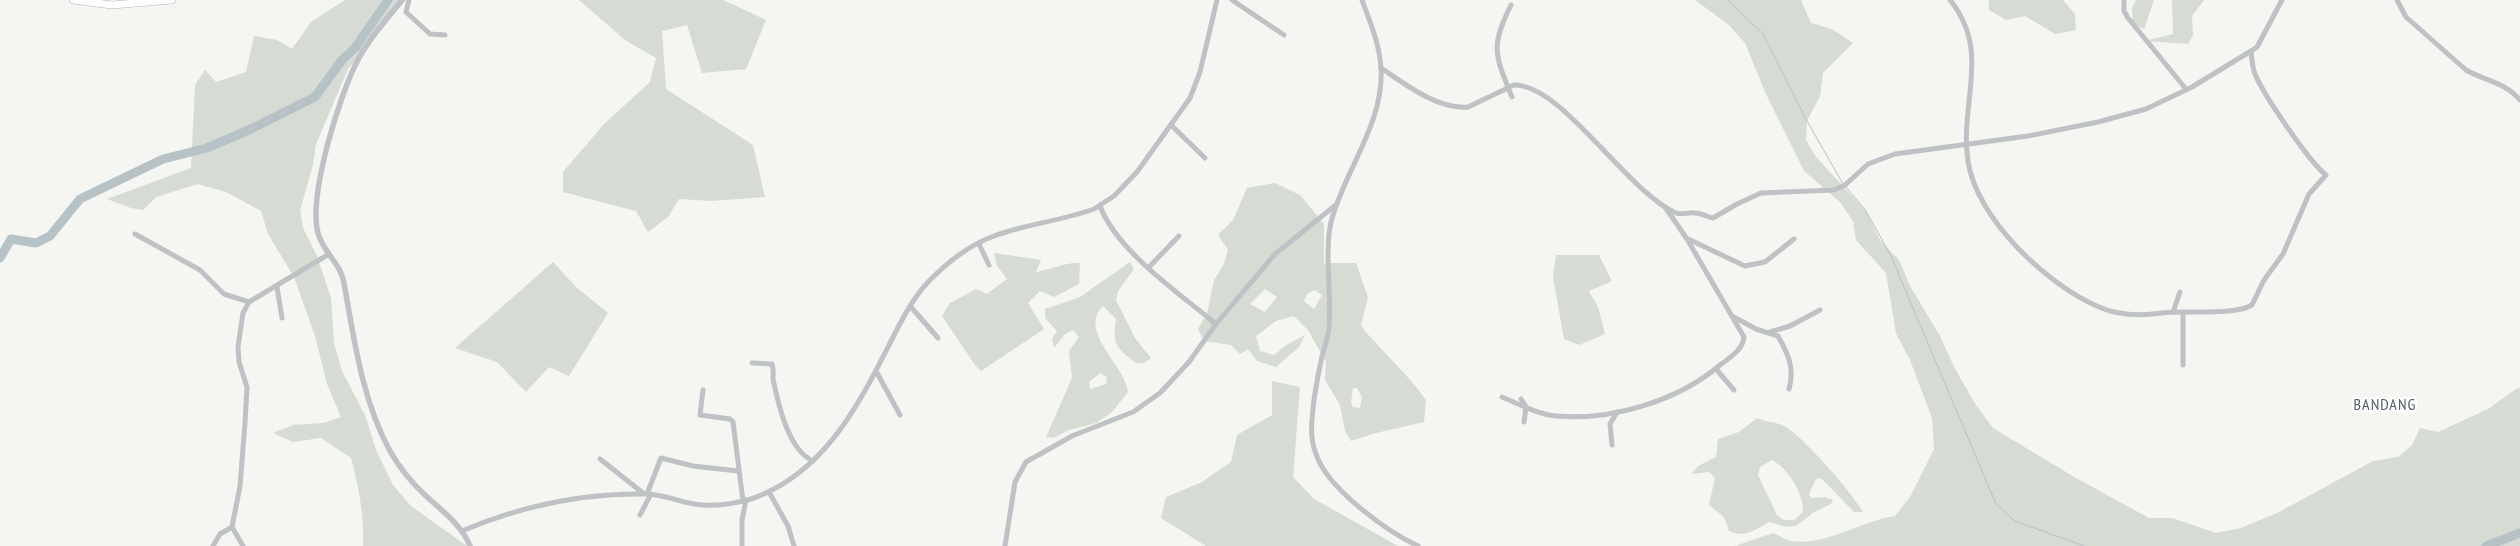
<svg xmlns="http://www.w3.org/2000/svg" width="2520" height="546" viewBox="0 0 2520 546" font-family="'PT Sans Narrow',sans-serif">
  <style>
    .green { fill: #d6dbd3; fill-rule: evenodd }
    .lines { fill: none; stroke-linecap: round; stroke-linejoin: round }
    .stream { stroke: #b7c2c6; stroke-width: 1 }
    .river { stroke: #b7c2c6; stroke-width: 9 }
    .secondary-casing { stroke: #b0b6ba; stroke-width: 8 }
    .minor { stroke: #bec2c5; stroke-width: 5 }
    .tertiary { stroke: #bec2c5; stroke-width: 5.5 }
    .secondary { stroke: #fff; stroke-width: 7 }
    .labels { text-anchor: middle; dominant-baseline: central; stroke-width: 5; stroke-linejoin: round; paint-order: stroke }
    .quarter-label { font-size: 16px; letter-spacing: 1px; fill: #535e66; stroke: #fff }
  </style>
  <rect width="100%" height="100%" fill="#f5f5f1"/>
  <g class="green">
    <path d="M345,0H406L348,69L316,144L313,165L300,210L303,228L317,256L331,298L334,343L342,371L365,415L376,450L393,485L411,506L467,546H363C364,516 359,487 351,458L321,438L293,442L273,433L293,425L323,423L341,417L327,384L315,336L294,277L268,234L261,211L226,192L198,184L156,197L143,210L131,208L107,199L191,168L195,85L205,70L216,82L246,72L254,36L277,40L292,49L311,22Z"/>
    <path d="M579,0H723L766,20L746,69L702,73L687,25L662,31L666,89L753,145L765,197L711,201L679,199L668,217L648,232L636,211L563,192V172L604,124L650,82L656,58L625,40Z"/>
    <path d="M1695,0H1801L1811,23L1832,29L1853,43L1823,73L1820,96L1807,121L1806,140L1816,157L1866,211L1880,240L1899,260L1910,286L1940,336L1954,367L1976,405L1993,428L2076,478L2149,518H2172L2216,533L2241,528L2277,513L2373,461L2398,457L2412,445L2420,428L2438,432L2488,409L2516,389L2520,388V546H1735L1773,533C1779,535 1785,540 1791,541C1828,546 1860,521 1895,516L1910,497L1934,449L1932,418L1910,360L1896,333L1886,273L1856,240L1853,221L1840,202L1804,171L1765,92L1745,43L1729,25Z"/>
    <path d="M1989,0H2063L2075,14L2076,30L2055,34L2025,16L2006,20L1989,10Z"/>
    <path d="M2136,0H2154L2144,29L2133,24L2132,8Z"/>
    <path d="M2172,0H2204L2192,16L2193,35L2188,44L2145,41L2173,34Z"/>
    <path d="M1275,183L1300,195L1324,224V263H1356L1368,297L1361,326C1381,351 1407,373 1426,400L1424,422L1376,433L1351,441L1345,431L1340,405L1325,380L1326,362L1308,330L1294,316L1276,321L1256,336L1260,351L1274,355L1288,344L1305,335L1299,347L1276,367L1257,361L1248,349L1240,354L1231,345L1204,341L1198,329L1207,314L1214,280L1223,266L1228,250L1218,235L1233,220L1247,188ZM1265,289L1277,297L1265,312L1250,304ZM1314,290L1322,295L1314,309L1304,301L1307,294ZM1353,388H1357L1362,397L1360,408L1353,407L1351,402Z"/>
    <path d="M994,253L1041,260L1036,272C1054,269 1061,263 1080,263L1079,284L1054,297L1040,291L1028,303L1044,329L981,371L975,365L942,316L950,303L976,289L987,294L1007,279L997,266Z"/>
    <path d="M1556,255H1599L1612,281L1589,291L1598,307L1605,334L1579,345L1564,339L1553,277Z"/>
    <path d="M553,262L576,287L608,313L569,376L549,367L526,392L497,362L455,348Z"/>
    <path d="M1130,262L1134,269L1118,291L1116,300L1135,338L1151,358L1144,363H1136C1116,348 1112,343 1116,319L1103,306C1077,331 1126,366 1128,392L1111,413L1096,423L1069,430L1053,438L1046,437L1072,378L1069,351L1079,337L1073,330L1065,334L1054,348L1052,339L1057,331L1045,318V309L1080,297ZM1100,373L1107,377L1106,384L1090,389L1089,382Z"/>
    <path d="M1272,381L1300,387L1293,477L1314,499L1398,546H1206L1161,518L1166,497L1202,482L1231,462L1237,435L1272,415Z"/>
    <path d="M1757,418C1766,422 1774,422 1782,425C1799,431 1855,496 1863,512H1854L1821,478L1816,479L1809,494L1811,498L1824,497L1833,500L1831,504L1814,512L1796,526L1787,527L1769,522C1755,530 1745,538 1729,531L1724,517L1709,505L1715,478L1709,472L1692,474L1698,466L1716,457L1718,439L1739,432ZM1772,460C1788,469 1804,493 1803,512L1794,520H1784L1777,515L1758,475L1760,467Z"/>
  </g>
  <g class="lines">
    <g class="stream">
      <path d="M1728,0L1763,34L1807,121L1843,184"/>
      <path d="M1846,187L1866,211L1891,256L1996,504L2015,521L2084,546"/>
    </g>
    <g class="river">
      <path d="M0,258L11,239L36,243L50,236L80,199L163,159L207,148L251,129L315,97L342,60L355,48L388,0"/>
      <path d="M2486,546L2520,533"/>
    </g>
    <defs>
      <path id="secondary" d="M73,0L112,5L172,0"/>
    </defs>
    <use href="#secondary" class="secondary-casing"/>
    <g class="minor">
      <path d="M409,0L406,12L430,34L445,35"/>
      <path d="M1232,0L1284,35"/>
      <path d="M1362,0C1370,22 1380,45 1381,69C1384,124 1344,171 1331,222C1324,254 1332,294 1329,328C1328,339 1323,350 1321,361C1317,380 1313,401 1312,420C1311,431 1312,444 1316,454C1327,488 1386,531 1418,546"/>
      <path d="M1950,0C1992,52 1959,103 1968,161C1976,218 2048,286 2099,307C2119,316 2140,316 2162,313C2185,310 2234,316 2252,305L2264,280L2283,254L2309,194L2326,175C2310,163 2263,94 2255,74C2252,66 2252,60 2251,51"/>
      <path d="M2124,0V11L2128,18L2186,89"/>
      <path d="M2397,0L2406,17L2466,70C2485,81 2505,82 2520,100"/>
      <path d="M1511,5C1490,47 1495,55 1512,97"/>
      <path d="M1381,68C1405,84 1438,110 1468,107L1514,85C1562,84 1627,192 1676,213C1683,215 1689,212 1695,213C1702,213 1707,217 1713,218L1737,204L1761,193L1834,190L1845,185L1868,164L1895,154L2028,136L2098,122L2146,109L2192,87L2251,51L2257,47L2282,0"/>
      <path d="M1171,125L1205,158"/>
      <path d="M1100,206C1117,251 1179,293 1216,324"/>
      <path d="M135,234L200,270L224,294L249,302"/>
      <path d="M1688,239L1745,266L1765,262L1794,239"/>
      <path d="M979,244L989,265"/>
      <path d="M1149,267L1179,236"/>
      <path d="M277,287L282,318"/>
      <path d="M911,307L938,338"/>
      <path d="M2173,312L2180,292"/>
      <path d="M1732,316L1756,329L1778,336C1788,354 1795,368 1789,389"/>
      <path d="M1770,332L1790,326L1820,310"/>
      <path d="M752,363L772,364C774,369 773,374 773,379C778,403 788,450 813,461"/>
      <path d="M2183,365V312"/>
      <path d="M1716,369L1734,390"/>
      <path d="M876,371L900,415"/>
      <path d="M703,390L700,415L730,419L733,422L743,501"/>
      <path d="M1502,397C1519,404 1537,414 1556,416C1611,421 1678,401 1720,365C1729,358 1743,350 1744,337L1687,239L1665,207"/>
      <path d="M1521,399L1526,407L1524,422"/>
      <path d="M1612,445L1610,424L1617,412"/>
      <path d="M600,459L643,493"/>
      <path d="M769,492L788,526L794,546"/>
      <path d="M647,494L661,458L693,466L738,471"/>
      <path d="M640,515L651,494"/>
      <path d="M462,531C521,506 581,493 645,494C662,494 678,501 694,504C718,508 749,502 770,491C830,461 860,402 889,345C900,323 913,297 930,280C947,263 971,244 994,236C1026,224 1061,221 1094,209L1114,196L1137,172L1190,98L1200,72L1217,0"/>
      <path d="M213,546L220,534L232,527"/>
      <path d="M243,546L232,527L240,486L245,423L247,387L239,362L238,347L243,313L249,302L329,254"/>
      <path d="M742,546V520L746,500"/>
      <path d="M1005,546L1015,482L1026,462L1072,436L1133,412L1160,393L1189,362L1216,324L1275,254L1337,204"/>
    </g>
    <path class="tertiary" d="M402,0C387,19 370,37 359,58C340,92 308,196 318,233C323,252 341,264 344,283C354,339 362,400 390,451C399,467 411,482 425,495C441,510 462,525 470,546"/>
    <use href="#secondary" class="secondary"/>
  </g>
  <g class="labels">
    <g class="quarter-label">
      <text x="2385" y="404">BANDANG</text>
    </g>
  </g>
</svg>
